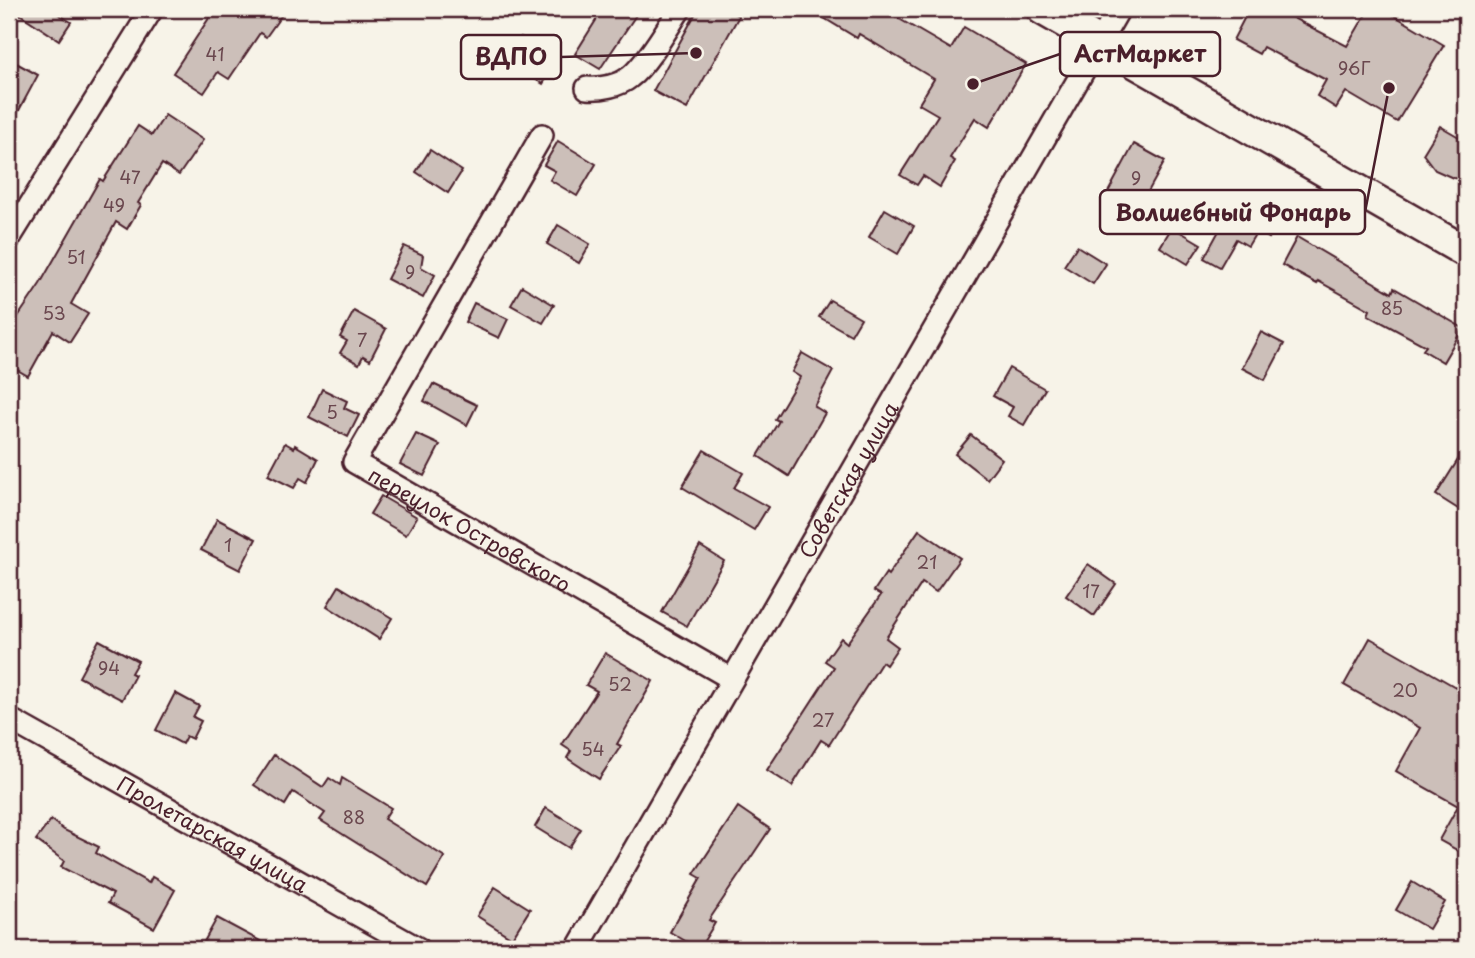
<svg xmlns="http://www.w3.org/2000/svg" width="1475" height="958" viewBox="0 0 1475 958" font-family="'Playpen Sans',sans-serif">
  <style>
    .building { fill: #ccbfb9; stroke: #4a1f2b; stroke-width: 2 }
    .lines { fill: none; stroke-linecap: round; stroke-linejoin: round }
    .minor-casing { stroke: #4a1f2b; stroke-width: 26 }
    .secondary-casing { stroke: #4a1f2b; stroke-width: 35 }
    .minor { stroke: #f7f3e8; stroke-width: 21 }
    .secondary { stroke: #f7f3e8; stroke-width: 30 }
    .labels { text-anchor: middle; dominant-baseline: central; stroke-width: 5; stroke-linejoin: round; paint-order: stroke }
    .number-label { font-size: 18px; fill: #6a474e }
    .street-label { font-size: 21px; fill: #4a1f2b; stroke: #f7f3e8 }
    .leader { fill: none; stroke: #4a1f2b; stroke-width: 2.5 }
    .callout-dot { fill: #4a1f2b; stroke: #f7f3e8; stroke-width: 2.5 }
    .callout { fill: #f7f3e8; stroke: #4a1f2b; stroke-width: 2.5 }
    .callout-label { font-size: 23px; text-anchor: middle; font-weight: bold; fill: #4a1f2b }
  </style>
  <rect width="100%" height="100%" fill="#f7f3e8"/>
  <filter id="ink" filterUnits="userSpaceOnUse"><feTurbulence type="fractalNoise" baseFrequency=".0143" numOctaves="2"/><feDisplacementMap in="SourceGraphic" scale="14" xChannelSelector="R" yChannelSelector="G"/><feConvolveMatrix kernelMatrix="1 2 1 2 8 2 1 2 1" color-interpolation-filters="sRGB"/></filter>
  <g filter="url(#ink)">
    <g class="building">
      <path d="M12,9H50L71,22L59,40Z"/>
      <path d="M215,9H286L266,37L260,33L229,79L218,72L204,93L173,73Z"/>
      <path d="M603,9H640L600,69L575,54Z"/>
      <path d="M698,9H726L739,16L687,109L653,91Z"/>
      <path d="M809,9H882L951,49L964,27L1026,64L989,127L975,118L950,158L955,161L940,187L923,176L917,185L900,175L938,115L919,104L934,79L859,34L857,38Z"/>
      <path d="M1249,9H1276L1347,46L1369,9H1383L1444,45L1397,122L1346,92L1336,108L1317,96L1326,80L1263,47L1259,54L1233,40Z"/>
      <path d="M521,37L558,59L543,84L506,62Z"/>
      <path d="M9,59L38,75L9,129Z"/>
      <path d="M165,115L203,140L179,175L162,164L138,203L141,205L127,229L116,222L71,304L88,314L70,342L53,331L28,376L9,365V330L40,284L100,179L103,181L138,126L152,135Z"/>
      <path d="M1440,126L1466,141V179L1453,178L1435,170L1423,154Z"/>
      <path d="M558,141L596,164L577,196L550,180L555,171L544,165Z"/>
      <path d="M1134,144L1165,161L1138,210L1107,194Z"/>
      <path d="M430,150L462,171L448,193L416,172Z"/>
      <path d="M1237,198L1278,221L1269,238L1257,231L1248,246L1236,239L1220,267L1204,258Z"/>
      <path d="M885,209L914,226L898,254L869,237Z"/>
      <path d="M558,225L590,244L579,263L547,244Z"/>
      <path d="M1172,227L1201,244L1188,264L1160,247Z"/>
      <path d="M1297,237L1392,293L1394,288L1463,328L1443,362L1423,350L1426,346L1368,315L1370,310L1318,281L1317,284L1282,265Z"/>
      <path d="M404,246L423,255L421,267L435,275L423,298L387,279Z"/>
      <path d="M1077,246L1106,264L1093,284L1064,266Z"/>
      <path d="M522,286L554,305L543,323L511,305Z"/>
      <path d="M830,300L861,318L851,335L819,317Z"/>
      <path d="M474,303L508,319L499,338L465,322Z"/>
      <path d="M354,311L386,329L370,360L363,356L359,364L340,353L347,341L340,337Z"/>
      <path d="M1261,332L1284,344L1265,380L1242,368Z"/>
      <path d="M802,353L833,371L814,406L825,413L789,476L758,456L779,421L775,419L800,377L792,372Z"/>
      <path d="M1009,368L1045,389L1024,425L1008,416L1013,407L993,396Z"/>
      <path d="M433,384L477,405L467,425L424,401Z"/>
      <path d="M322,389L347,401L344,408L359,415L348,437L309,417Z"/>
      <path d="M416,434L440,445L424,476L400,464Z"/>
      <path d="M971,435L1002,459L987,479L955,454Z"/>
      <path d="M285,443L294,448L295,445L318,459L307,482L300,478L294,488L268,475Z"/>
      <path d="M1466,447V514L1436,495Z"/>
      <path d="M704,450L743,473L734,488L768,507L754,530L682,487Z"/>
      <path d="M381,496L417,517L406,535L370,514Z"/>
      <path d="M217,519L256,539L240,570L201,550Z"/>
      <path d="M919,530L960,558L936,592L922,583L886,638L898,647L886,665L882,662L829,745L821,740L792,786L767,770L834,667L825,661L841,638L847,643L881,595L874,591L886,573L888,575Z"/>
      <path d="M700,546L724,561L687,626L662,612Z"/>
      <path d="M1088,564L1116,584L1094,616L1066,596Z"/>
      <path d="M339,586L392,618L379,639L327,606Z"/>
      <path d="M1370,638L1466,693V855L1439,840L1458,806L1396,771L1420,728L1344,685Z"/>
      <path d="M99,640L138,661L131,673L135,675L122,700L79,677Z"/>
      <path d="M605,653L653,681L617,744L621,746L599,779L567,758L571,751L562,745L597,691L586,685Z"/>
      <path d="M175,693L199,706L193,717L201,721L192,739L186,736L182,744L156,730Z"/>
      <path d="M274,755L323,787L329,778L340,785L342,778L391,808L384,819L445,857L427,887L320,820L325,813L293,792L285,805L254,785Z"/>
      <path d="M738,807L770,829L709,920L715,923L699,949L670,932L701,878L694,874Z"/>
      <path d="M546,808L581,829L569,848L535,827Z"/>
      <path d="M51,820L64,830L99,847L96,853L149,883L152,877L175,890L154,928L108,903L113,894L61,867L64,861L36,840Z"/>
      <path d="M1412,882L1445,902L1429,929L1396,910Z"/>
      <path d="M495,887L530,909L512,938L477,916Z"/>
      <path d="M217,918L275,949H200Z"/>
    </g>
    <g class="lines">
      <defs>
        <g id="minor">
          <path d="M587,88C601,89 619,86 630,77C647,64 668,27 680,9"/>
          <path id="s1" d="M542,135L354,462L732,679"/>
          <path d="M9,239L152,9"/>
          <path id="s2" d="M9,719L419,949"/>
          <path id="s3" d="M577,949L1119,9"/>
        </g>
        <path id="secondary" d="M1042,9L1466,252"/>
      </defs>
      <use href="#minor" class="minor-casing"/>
      <use href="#secondary" class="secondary-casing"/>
      <use href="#minor" class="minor"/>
      <use href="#secondary" class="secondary"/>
    </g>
  </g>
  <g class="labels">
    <g class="number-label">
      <text x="215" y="53">41</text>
      <text x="1354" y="67">96Г</text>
      <text x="130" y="176">47</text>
      <text x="1136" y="177">9</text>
      <text x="114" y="204">49</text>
      <text x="76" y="256">51</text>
      <text x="410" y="271">9</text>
      <text x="1392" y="307">85</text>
      <text x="54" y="312">53</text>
      <text x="362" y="339">7</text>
      <text x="332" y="411">5</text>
      <text x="228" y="544">1</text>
      <text x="927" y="561">21</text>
      <text x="1091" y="590">17</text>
      <text x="109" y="667">94</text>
      <text x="620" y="683">52</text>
      <text x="1405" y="689">20</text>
      <text x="823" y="719">27</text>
      <text x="593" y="748">54</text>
      <text x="354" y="816">88</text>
    </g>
    <g class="street-label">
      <text stroke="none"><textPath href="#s3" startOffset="542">Советская улица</textPath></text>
      <text stroke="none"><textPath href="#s1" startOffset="511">переулок Островского</textPath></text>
      <text stroke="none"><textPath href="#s2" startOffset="234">Пролетарская улица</textPath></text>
    </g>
  </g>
  <path class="leader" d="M973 84L1060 54M696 53L561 57M1389 88L1365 212"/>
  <g class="callout-dot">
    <circle cx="973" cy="84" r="7"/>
    <circle cx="696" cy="53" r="7"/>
    <circle cx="1389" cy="88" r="7"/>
  </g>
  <g class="callout">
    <rect x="1060" y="32" width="160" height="44" rx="7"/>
    <rect x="461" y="35" width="100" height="44" rx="7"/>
    <rect x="1100" y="190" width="265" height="44" rx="7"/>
  </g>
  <g class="callout-label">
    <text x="1140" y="62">АстМаркет</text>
    <text x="511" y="65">ВДПО</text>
    <text x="1233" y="221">Волшебный Фонарь</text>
  </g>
  <rect width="1475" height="958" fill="none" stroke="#f7f3e8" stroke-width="35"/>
  <rect x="18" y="18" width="1440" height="923" fill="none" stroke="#4a1f2b" stroke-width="2.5" filter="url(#ink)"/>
</svg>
